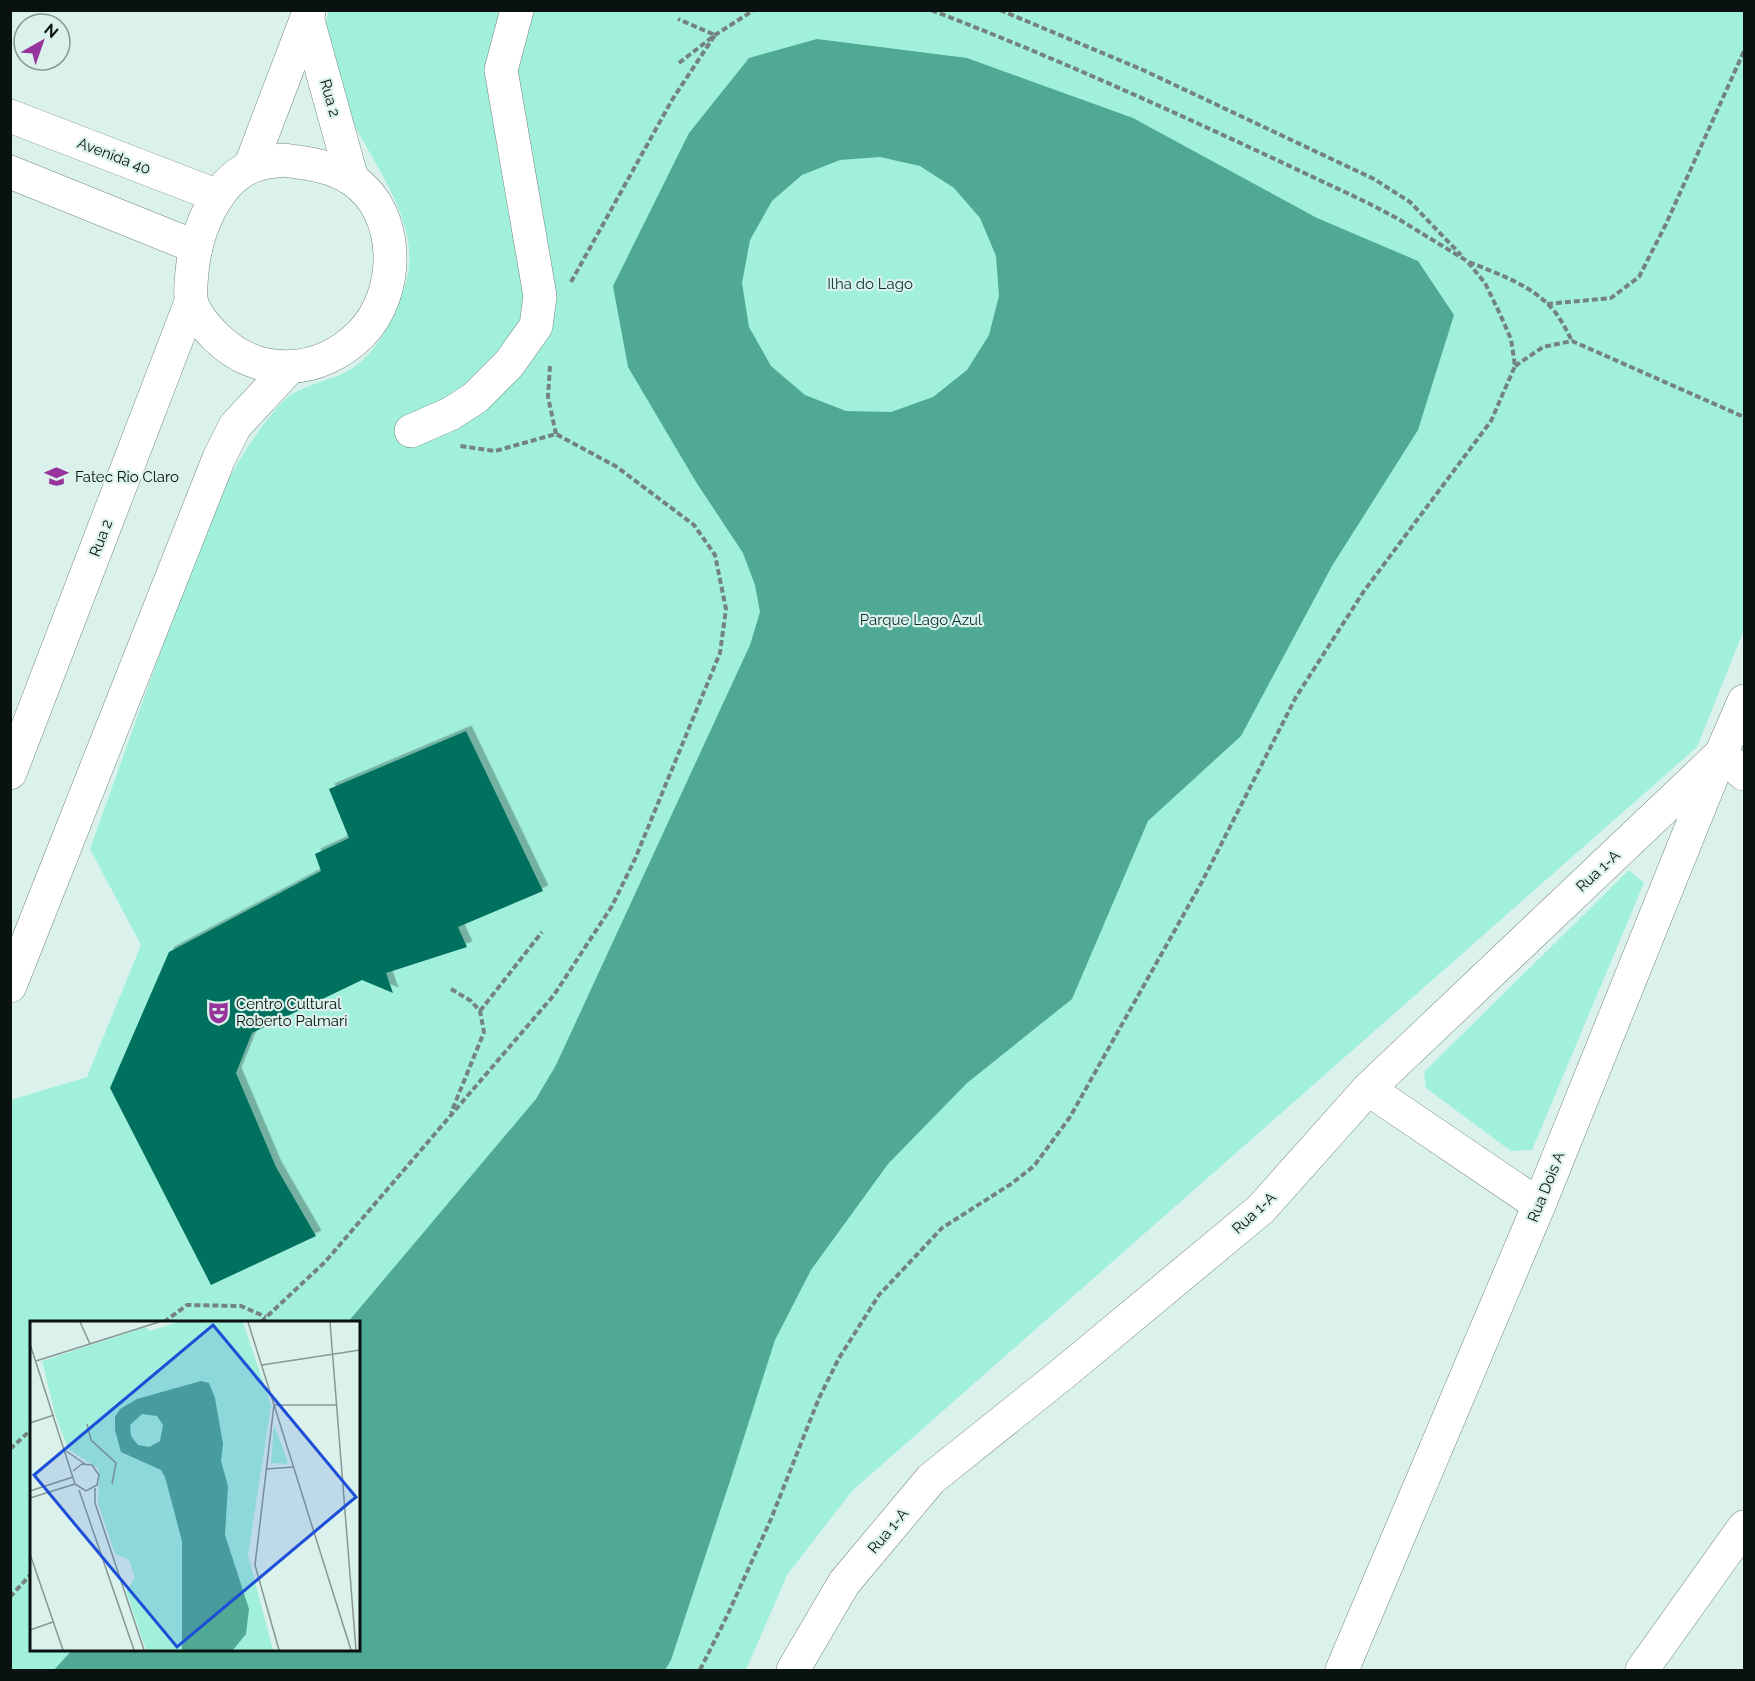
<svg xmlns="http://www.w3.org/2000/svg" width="1755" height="1681" viewBox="0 0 1755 1681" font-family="Raleway,sans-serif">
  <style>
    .green { fill: #a1f0dc; fill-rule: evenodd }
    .water { fill: #50a995; fill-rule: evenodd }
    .building { fill: #00705e; filter: url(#shadow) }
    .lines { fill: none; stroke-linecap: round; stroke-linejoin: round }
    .minor-casing { stroke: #738781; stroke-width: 34 }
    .path { stroke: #74837f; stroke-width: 4; stroke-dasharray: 6 3; stroke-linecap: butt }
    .minor { stroke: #fff; stroke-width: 33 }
    .labels { text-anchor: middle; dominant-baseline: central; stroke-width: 4.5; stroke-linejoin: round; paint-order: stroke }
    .street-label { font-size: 15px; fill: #0a120f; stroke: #dbf1eb }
    .park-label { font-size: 15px; fill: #0a352c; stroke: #dbf1eb }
    .poi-label { font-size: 15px; fill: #0a120f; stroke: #dbf1eb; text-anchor: start }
    .inset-road { fill: none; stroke: #879893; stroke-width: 1.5 }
    .view { fill: #1d4ed8; fill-opacity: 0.15; stroke: #1d4ed8; stroke-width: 3 }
    .inset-edge { fill: none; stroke: #0a120f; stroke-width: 3 }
  </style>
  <defs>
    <filter id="shadow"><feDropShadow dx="5.5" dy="-5.5" stdDeviation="0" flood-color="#0004"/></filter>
  </defs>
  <rect width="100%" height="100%" fill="#dbf1eb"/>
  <g class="green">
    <path d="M329,11H1744V630L1697,747L852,1491L787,1575L746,1670H11V1100L87,1077L141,945L90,849C116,776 142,704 168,631C188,575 206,518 236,466C248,446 273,407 292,394C309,384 329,380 346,372C378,355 396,315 406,282C424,220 366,157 344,103C340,93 337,82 334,71C327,47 320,36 329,11ZM32,1322H358V1650H32Z"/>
    <path d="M1629,870L1644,883L1532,1150L1511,1151L1426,1088L1424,1072Z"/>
  </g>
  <path class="water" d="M817,39L967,58L1133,118L1317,218L1418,261L1454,315L1418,430L1332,566L1241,736L1148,821L1072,999L967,1083L888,1164L811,1270L775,1340L730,1481L671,1660L665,1670H54L72,1650H358V1322H348L536,1099L556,1065L750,645L760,612L755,585L743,553L696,482L628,367L613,286L689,133L749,58ZM880,157L920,166L954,188L980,218L996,256L999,296L989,335L967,370L933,397L891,412L846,411L805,395L771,366L749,327L742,283L750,240L772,201L802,175L840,160Z"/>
  <path class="building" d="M466,731L543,891L458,927L467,947L386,973L393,993L362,980L252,1033L236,1073L276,1167L316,1236L211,1285L110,1088L169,952L321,871L315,854L349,838L329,789Z"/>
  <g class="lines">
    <defs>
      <g id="minor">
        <path d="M307,17L352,179"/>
        <path d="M10,116L218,196"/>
        <path d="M284,160C307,163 333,166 353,180C401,213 401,293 361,334C320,375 258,379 216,337C207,328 196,316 192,303C189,294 192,273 193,263C198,228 217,180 253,166C263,162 273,161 284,160Z"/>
        <path d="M250,167L309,12"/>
        <path d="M10,172L196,247"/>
        <path d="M411,431L450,414L475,398L509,364L536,326L540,296L501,70L517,10"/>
        <path d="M10,773L191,302"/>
        <path d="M10,986L219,458L235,426L290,367"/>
        <path d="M1368,1089L1539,1205"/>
        <path d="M793,1670L844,1583L931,1479L1061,1375L1261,1209L1368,1089L1721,754L1744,774"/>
        <path d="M1342,1670L1539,1205L1721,754L1744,701"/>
        <path d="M1642,1670L1744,1527"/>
      </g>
    </defs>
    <use href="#minor" class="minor-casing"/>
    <g class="path">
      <path d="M1000,10L1143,70L1374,179L1410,202L1461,255"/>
      <path d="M679,63L715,35L754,10"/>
      <path d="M1469,262C1500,275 1533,285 1555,312C1562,321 1567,331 1572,341"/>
      <path d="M571,282L672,100L715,35L678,19"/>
      <path d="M1547,304L1611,298L1639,277L1666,224L1744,51"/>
      <path d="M550,366L548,397L556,434"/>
      <path d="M1515,366L1543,347L1572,341L1744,417"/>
      <path d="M451,989L471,1001L480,1011L484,1032L451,1113"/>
      <path d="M480,1011L542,932"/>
      <path d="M164,1322L187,1305L241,1306L266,1317"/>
      <path d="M261,1322L325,1262L554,995L612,906L635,859L720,653L726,609L715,555L694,525L617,467L556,434L495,451L460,446"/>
      <path d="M10,1449L32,1429"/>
      <path d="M10,1597L32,1573"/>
      <path d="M700,1670L727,1616L771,1519L819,1398L839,1358L879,1295L942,1228L1011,1184L1034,1166L1070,1117L1203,880L1296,697L1364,591L1491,421L1515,366L1511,339L1500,314L1485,283L1467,261L1400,220L1368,203C1224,135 1080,67 931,10"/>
    </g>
    <use href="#minor" class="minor"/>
  </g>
  <defs>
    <symbol id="university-bare" viewBox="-9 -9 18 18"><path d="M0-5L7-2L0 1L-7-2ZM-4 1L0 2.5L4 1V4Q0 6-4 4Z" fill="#96349b" stroke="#dbf1eb" stroke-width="2.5" paint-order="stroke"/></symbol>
    <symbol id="theatre-bare" viewBox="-9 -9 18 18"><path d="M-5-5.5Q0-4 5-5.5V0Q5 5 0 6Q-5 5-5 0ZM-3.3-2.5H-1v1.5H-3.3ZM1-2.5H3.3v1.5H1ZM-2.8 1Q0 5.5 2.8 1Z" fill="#96349b" stroke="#dbf1eb" stroke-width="2.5" paint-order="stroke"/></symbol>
  </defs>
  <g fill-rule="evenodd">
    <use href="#university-bare" x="40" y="460" width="33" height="33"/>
    <use href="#theatre-bare" x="202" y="996" width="33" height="33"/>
  </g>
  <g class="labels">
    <g class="street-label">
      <text transform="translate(330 98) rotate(74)">Rua 2</text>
      <text transform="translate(114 156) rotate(21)">Avenida 40</text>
      <text transform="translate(101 538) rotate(-69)">Rua 2</text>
      <text transform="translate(1598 871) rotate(-43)">Rua 1-A</text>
      <text transform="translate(1546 1187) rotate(-68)">Rua Dois A</text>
      <text transform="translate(1254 1213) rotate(-43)">Rua 1-A</text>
      <text transform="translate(888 1531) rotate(-50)">Rua 1-A</text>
    </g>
    <g class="park-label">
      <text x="870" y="284">Ilha do Lago</text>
      <text x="921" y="620">Parque Lago Azul</text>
    </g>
    <g class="poi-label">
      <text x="75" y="477">Fatec Rio Claro</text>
      <text x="236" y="1004">Centro Cultural<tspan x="236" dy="17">Roberto Palmari</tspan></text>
    </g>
  </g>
  <g transform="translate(30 1321)">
    <rect width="330" height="330" fill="#dbf1eb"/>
    <path d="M148,1H213L241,85L218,234L243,329H116L96,270L105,257L99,239L85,233L68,182L69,148L38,128L25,93L12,40L116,6L120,10ZM244,104L258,141L256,143L241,142Z" fill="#a1f0dc"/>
    <path d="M171,60L179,62L185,77L193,123L191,140L198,165L195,214L219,288L216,313L203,329H152V220L135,156L131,149L91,131L85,109V96L90,88L107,78ZM112,93L127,95L133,104L130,120L119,126L108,124L101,115L100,104Z" fill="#50a995" fill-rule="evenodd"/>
    <path class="inset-road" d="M50,1L60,23M218,1L321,329M300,1L326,329M0,23L45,163L56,170L67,164L69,154L62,144L52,143L43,150M6,40L129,1M232,44L330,29M0,102L24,94M57,103L61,119L86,142L82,163M36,130L55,143M236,148L264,146M65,167V182L114,329M49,169L104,329M0,170L43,156M0,177L45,163M0,233L33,329M0,309L23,301M249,329L225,244L244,84H306"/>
    <path class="view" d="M183,4L326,176L147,326L4,154Z"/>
    <rect width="330" height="330" class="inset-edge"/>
  </g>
  <rect width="1755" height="1681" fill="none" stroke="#0a120f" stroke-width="24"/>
  <g transform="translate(42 42) rotate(40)"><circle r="28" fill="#dbf1eb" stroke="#879893" stroke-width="1.5"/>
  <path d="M0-4.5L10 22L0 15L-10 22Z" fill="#96349b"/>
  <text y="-9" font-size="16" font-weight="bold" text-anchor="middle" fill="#0a120f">N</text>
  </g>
</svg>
